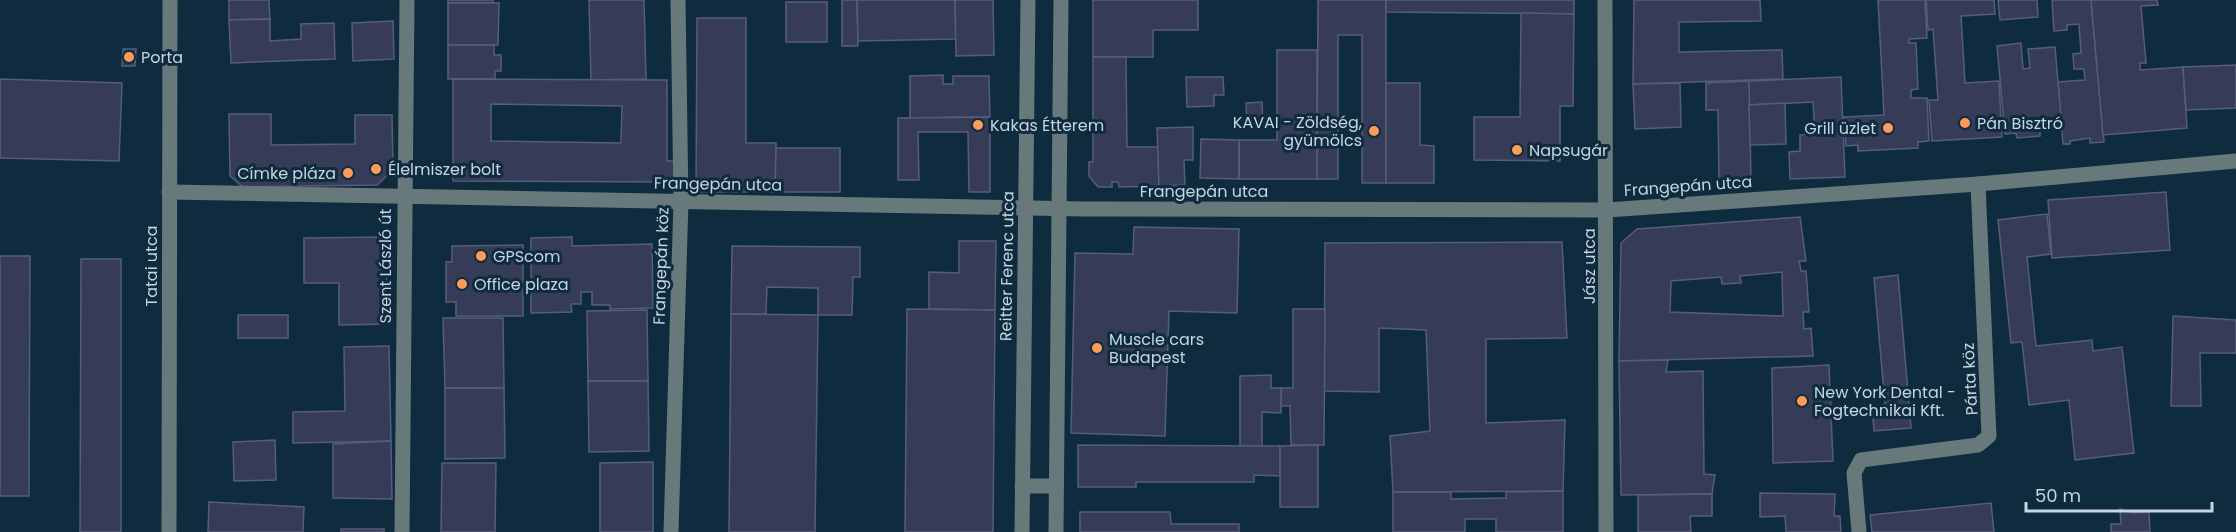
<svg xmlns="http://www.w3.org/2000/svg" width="2236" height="532" viewBox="0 0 2236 532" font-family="Poppins,sans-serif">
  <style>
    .building { fill: #363c57; stroke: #565d7b; stroke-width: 1.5; fill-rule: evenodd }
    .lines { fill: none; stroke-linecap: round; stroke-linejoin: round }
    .minor { stroke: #67797b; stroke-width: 15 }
    .poi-dot { fill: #fe9b58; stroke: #0f2c3e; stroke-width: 2 }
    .labels { text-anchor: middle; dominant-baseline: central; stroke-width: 6; stroke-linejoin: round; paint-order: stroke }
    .poi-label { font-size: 16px; fill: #c5d5e1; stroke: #0f2c3e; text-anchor: start }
    .street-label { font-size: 16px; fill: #c5d5e1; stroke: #0f2c3e }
  </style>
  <rect width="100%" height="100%" fill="#0f2c3e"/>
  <g class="building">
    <path d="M229,0H269L270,19L229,20Z"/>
    <rect x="448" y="0" width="45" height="3"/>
    <path d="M589,0H644L646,79L591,80Z"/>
    <path d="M842,0H857L858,46H842Z"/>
    <path d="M857,0H955L956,39L858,41Z"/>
    <path d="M955,0H993L994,55L956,56Z"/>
    <path d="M1093,0H1198V30H1153V57H1093Z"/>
    <path d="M1318,0H1386V183H1362V35H1338V179H1317Z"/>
    <path d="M1386,0H1574V14L1386,12Z"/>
    <path d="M1634,0H1760L1761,21L1679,22V52L1782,50L1783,79L1633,84Z"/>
    <path d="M1878,0H1925L1927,38L1909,39V43H1916L1918,89L1911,90V98H1927L1929,141L1918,142V148L1858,151V145L1846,146L1844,117L1884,115Z"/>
    <path d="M1926,0H1994L1995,14L1961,16L1965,83L1999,81L2002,137L1932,141L1929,100H1938L1933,29L1928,30Z"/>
    <path d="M1998,0H2037L2038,17L2000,20Z"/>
    <path d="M2052,0H2091L2104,142L2090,143V138L2070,141V144H2063L2058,82L2085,80L2084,69H2074L2073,54L2081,53L2079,24L2067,25V30L2054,31Z"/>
    <path d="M2091,0H2157L2158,5L2141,6L2146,63H2140V70L2183,67L2187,128L2103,135Z"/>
    <rect x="786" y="2" width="41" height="40"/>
    <path d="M448,3H499L498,45H448Z"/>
    <path d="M1521,13L1574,14L1573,106H1560V161L1474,160V117H1520Z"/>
    <path d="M697,18H746V143H776L775,192H696Z"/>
    <path d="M270,19V41L301,39V24L334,23L335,59L231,63L229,20Z"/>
    <path d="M393,21L394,59L353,61L352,23Z"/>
    <path d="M2021,43L2023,69L2030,68L2028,49L2055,47L2062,129L2040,130V136L2017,138L2016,133L2005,134L1997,46Z"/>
    <path d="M448,45H494V55H501V71H495V79H448Z"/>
    <path d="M123,49H136L135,66H122Z"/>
    <path d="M1277,50H1317V179H1239V140H1277Z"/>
    <path d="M1093,57H1126L1127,147H1158L1159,186L1119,187L1118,182H1112V187H1098L1089,176V162H1093Z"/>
    <path d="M2236,65V108L2186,110L2183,67Z"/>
    <path d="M943,75V84H953V76H989L990,117L910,118V76Z"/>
    <path d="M1186,77H1223L1224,95H1214V106L1187,107Z"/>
    <path d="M1841,77L1845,177L1790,179L1789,152L1800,151V135L1815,134L1813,102L1749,105V81Z"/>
    <path d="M0,79L122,83L119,161L0,158Z"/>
    <path d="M453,79L667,80V161H676L675,182L453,181ZM491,104L622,106L621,143L491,141Z"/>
    <path d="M1749,81L1751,179L1719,180L1718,110H1706V83Z"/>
    <path d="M1386,83H1420V145L1434,146V183H1386Z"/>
    <path d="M1680,83L1681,127L1635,129L1633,84Z"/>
    <path d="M1262,102L1263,123L1247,124L1246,103Z"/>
    <path d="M1785,103L1786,144L1750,145L1749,105Z"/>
    <path d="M229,114H271V145L355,144V115H392L393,170L377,185L243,187L230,176Z"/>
    <path d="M990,117V192H969L968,132H918L919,180H898V118Z"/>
    <path d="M1193,127V160H1184L1185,185L1159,186L1157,128Z"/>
    <path d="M1201,139L1239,140V179L1200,178Z"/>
    <path d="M776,148H840V192H775Z"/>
    <path d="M2166,192L2170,250L2052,258L2048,200Z"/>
    <path d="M2047,214L2051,254L2027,257L2036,346L2092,340L2093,351L2122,347L2134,453L2075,460L2069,400L2029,405L2022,342L2011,343L1998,220Z"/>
    <path d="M1800,217L1806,261H1799L1801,271H1806L1809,312H1803L1804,329L1811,328L1813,356L1619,361L1621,243L1637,229ZM1782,272L1783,316L1670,312L1671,281L1721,277L1722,284L1741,283L1740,276Z"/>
    <path d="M1134,227L1239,229L1237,313L1169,311L1165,436L1071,433L1075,253L1133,254Z"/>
    <path d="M386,237L387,324L339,325V283H304V238Z"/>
    <path d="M572,237V246L652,244L653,308L610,309V305H592V292H581V304H571L572,312L531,313V238Z"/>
    <path d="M959,241H996L995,310L929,309V272L959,273Z"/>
    <path d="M1562,242L1567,338L1486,339V423L1565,420L1563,491L1393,492L1390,436L1430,431L1426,330L1379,328V392L1324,391L1325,243Z"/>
    <path d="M523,245V316H456V302H446V262H452V246Z"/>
    <path d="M732,246L860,247V277H853L852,315H818V288L767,287L766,314H731Z"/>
    <path d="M0,256H30L29,496H0Z"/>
    <path d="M81,259H121V532H80Z"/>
    <path d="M1898,275L1911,428L1874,431L1872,406L1885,405L1874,278Z"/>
    <path d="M907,309L995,310L993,532H905Z"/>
    <path d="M1293,309H1325L1324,445H1291L1290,406H1281V388H1293Z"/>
    <path d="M647,310L648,381H588L587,311Z"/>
    <path d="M731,314L818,315L815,532H729Z"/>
    <rect x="238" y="315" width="50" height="23"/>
    <path d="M2173,316L2236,320V353H2200L2201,406H2171Z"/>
    <path d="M443,318H503L504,388H445Z"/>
    <path d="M389,346L391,441L293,443V412L345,411L344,347Z"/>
    <path d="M1668,360L1666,372L1703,371L1704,474L1715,475L1712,494L1621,495L1619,361Z"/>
    <path d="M1829,365L1833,461L1773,463L1772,368Z"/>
    <path d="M1271,375V388H1281V413L1262,412V446H1240V376Z"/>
    <path d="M588,381H648L649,451L589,452Z"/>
    <path d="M445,388H504L505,458L445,459Z"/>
    <path d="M275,440L276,480L234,481L233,442Z"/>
    <path d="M391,441L392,499L333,498V444Z"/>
    <path d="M1078,445L1280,446V476L1254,475V482H1136V487H1078Z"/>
    <path d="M1318,445V507H1280V446Z"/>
    <path d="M653,462V532H600V463Z"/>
    <path d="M442,463H496L495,532H441Z"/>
    <path d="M1563,491V532H1496V519H1465V532H1393V492H1451V499L1506,498V492Z"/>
    <path d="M1760,493L1835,494L1834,516H1840L1841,532H1786L1785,516L1760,517Z"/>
    <path d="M1712,494V516H1690L1691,532H1638V495Z"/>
    <path d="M209,502L304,507L303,532H208Z"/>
    <path d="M1991,503L1994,532H1872L1870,515Z"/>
    <path d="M2120,509L2133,513L2149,512L2150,532H2111V524H2121Z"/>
    <path d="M1080,512H1170L1171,524H1239V532H1080Z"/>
    <rect x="341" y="529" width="43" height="3"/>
  </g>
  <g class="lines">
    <g class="minor">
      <path d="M1605,0L1606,532"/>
      <path d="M169,192L1084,209L1607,210L1978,184L2236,161"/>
      <path d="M1022,486H1056"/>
      <path d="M169,532L170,0"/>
      <path d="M402,532L407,0"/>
      <path d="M671,532L681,201L678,0"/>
      <path d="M1022,532L1028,0"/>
      <path d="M1056,532L1061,0"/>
      <path d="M1859,532L1854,473L1861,460L1978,445L1989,436L1978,184"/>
    </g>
  </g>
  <g class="poi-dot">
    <circle cx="129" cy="57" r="6"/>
    <circle cx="1965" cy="123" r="6"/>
    <circle cx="978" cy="125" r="6"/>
    <circle cx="1888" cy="128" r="6"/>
    <circle cx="1374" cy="131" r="6"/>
    <circle cx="1517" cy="150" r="6"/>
    <circle cx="376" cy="169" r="6"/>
    <circle cx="348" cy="173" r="6"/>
    <circle cx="481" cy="256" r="6"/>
    <circle cx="462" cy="284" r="6"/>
    <circle cx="1097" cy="348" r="6"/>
    <circle cx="1802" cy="401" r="6"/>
  </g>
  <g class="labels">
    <g class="poi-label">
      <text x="141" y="57">Porta</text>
      <text x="1362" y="122" text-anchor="end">KAVAI - Zöldség,<tspan x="1362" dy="18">gyümölcs</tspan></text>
      <text x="1977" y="123">Pán Bisztró</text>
      <text x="990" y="125">Kakas Étterem</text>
      <text x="1876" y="128" text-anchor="end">Grill üzlet</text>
      <text x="1529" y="150">Napsugár</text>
      <text x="388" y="169">Élelmiszer bolt</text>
      <text x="336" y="173" text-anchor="end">Címke pláza</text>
      <text x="493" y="256">GPScom</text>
      <text x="474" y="284">Office plaza</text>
      <text x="1109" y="339">Muscle cars<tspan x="1109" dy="18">Budapest</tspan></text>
      <text x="1814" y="392">New York Dental -<tspan x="1814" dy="18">Fogtechnikai Kft.</tspan></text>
    </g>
    <g class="street-label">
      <text transform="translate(718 184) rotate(1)">Frangepán utca</text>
      <text transform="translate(1688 186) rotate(-4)">Frangepán utca</text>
      <text x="1204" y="191">Frangepán utca</text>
      <text transform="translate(151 266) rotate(-90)">Tatai utca</text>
      <text transform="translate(385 266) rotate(-90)">Szent László út</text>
      <text transform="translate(661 266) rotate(-88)">Frangepán köz</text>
      <text transform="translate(1007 266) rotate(-89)">Reitter Ferenc utca</text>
      <text transform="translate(1589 266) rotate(-90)">Jász utca</text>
      <text transform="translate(1970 379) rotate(-93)">Párta köz</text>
    </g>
  </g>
  <path d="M2026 502v9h186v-9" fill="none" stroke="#c5d5e1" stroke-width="3"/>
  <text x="2035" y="502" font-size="18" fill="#c5d5e1" stroke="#0f2c3e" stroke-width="4.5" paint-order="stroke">50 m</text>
</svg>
